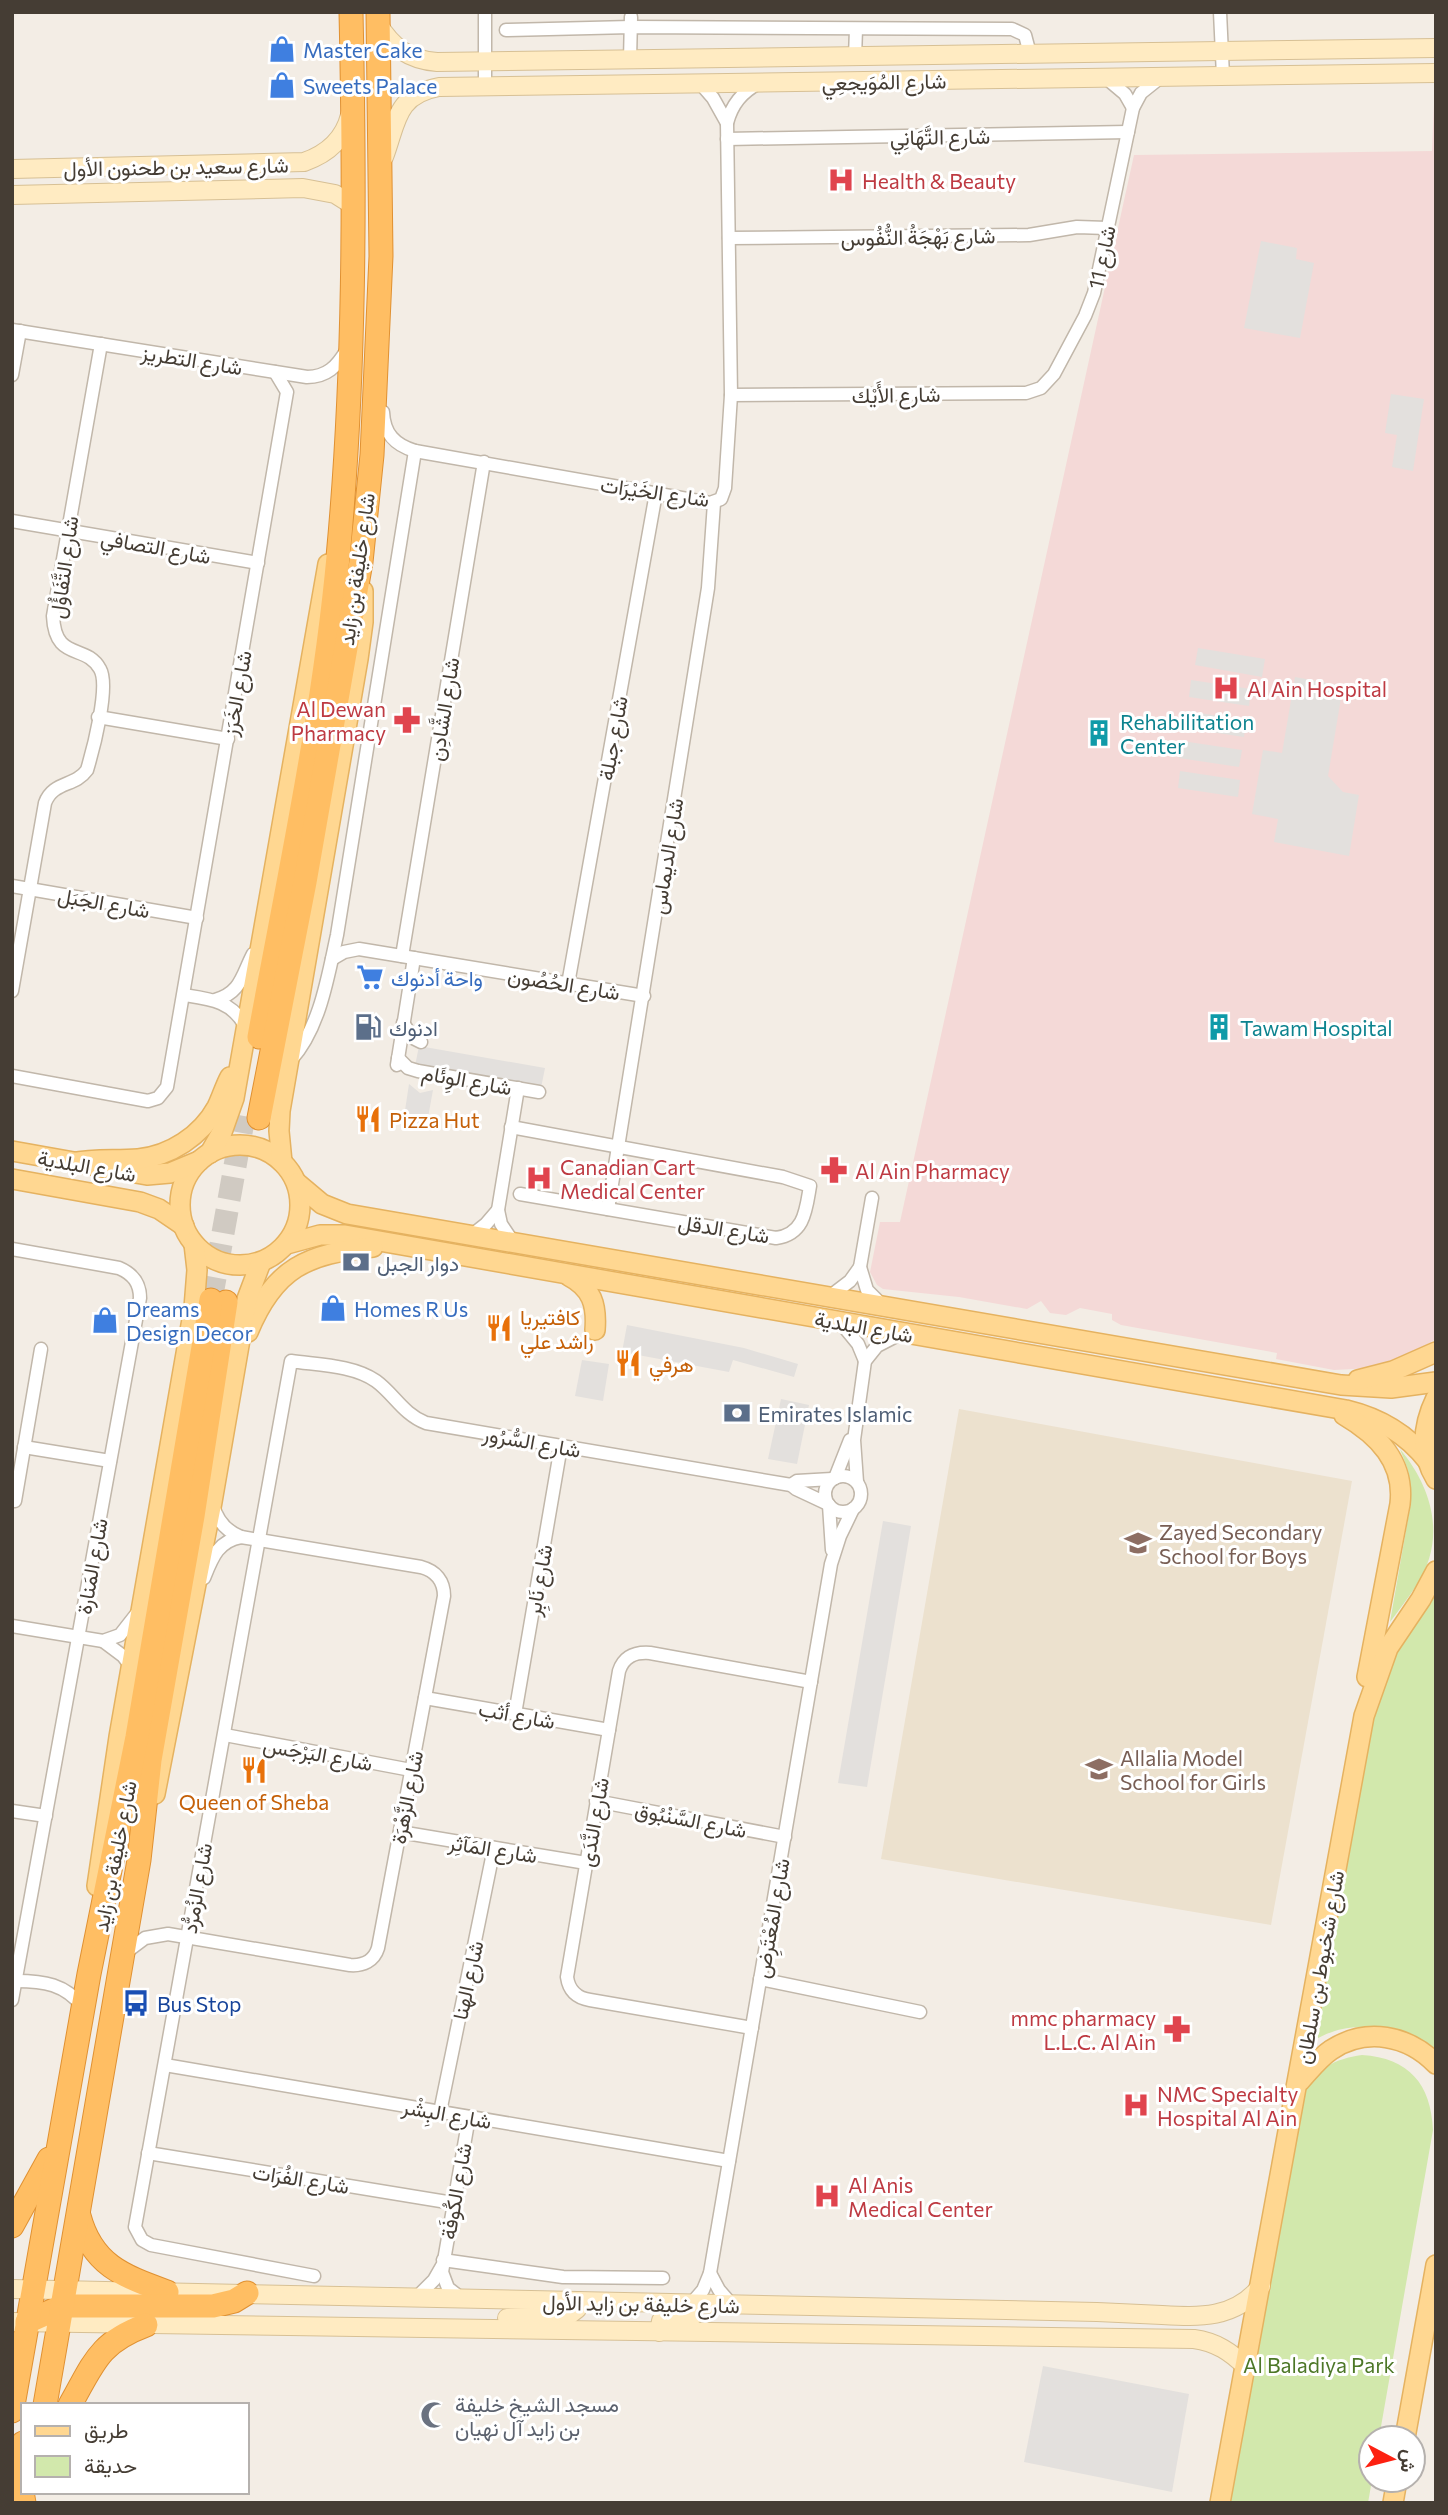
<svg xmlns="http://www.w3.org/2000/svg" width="1448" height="2515" viewBox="0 0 1448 2515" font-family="Commissioner,Vazirmatn,sans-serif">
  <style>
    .education { fill: #ece1ce }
    .medical { fill: #f4d9d7 }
    .green { fill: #d2e8ac }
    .parking { fill: #e3e0dd }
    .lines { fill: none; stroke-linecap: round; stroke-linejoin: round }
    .highway-tunnel { stroke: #d0cac2; stroke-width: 23; stroke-dasharray: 23 11; stroke-linecap: butt }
    .street-casing { stroke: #c1b7aa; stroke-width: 15 }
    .secondary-casing { stroke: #d7c095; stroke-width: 20 }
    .primary-casing { stroke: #e5b260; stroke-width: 22 }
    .highway-casing { stroke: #e09132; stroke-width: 25 }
    .street { stroke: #fff; stroke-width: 12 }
    .secondary { stroke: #ffebc2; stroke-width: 18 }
    .primary { stroke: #ffd791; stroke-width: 19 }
    .highway { stroke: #ffbe63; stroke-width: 23 }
    .labels { text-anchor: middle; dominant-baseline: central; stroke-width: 6; stroke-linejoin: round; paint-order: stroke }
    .shop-label { font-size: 21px; fill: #366cbe; stroke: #fff; text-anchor: start }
    .street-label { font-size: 21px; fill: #453d34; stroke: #fff }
    .health-label { font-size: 21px; fill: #be3a42; stroke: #fff; text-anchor: start }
    .culture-label { font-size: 21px; fill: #0d838f; stroke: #fff; text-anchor: start }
    .service-label { font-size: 21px; fill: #4e5e75; stroke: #fff; text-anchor: start }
    .food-label { font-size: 21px; fill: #c56008; stroke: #fff; text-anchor: start }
    .education-label { font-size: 21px; fill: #785e54; stroke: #fff; text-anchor: start }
    .transit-label { font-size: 21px; fill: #164399; stroke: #fff; text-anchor: start }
    .park-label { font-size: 21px; fill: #4c7727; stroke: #fff }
    .worship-label { font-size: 21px; fill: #5b616d; stroke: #fff; text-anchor: start }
  </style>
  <rect width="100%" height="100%" fill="#f3ede5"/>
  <path class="education" d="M959,1409L1352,1481L1271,1925L881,1859Z"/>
  <path class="medical" d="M1434,104H1436V1339L1414,1352L1372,1368L1334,1370L1276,1359L1277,1353L1121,1325L1112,1320V1314L1080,1308L1066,1315L1050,1313L1041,1301L1027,1309L959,1297L883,1289L877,1285L870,1272L880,1222H900L1134,155L1432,151Z"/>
  <g class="green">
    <path d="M1400,1449C1433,1489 1447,1539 1416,1586C1408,1598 1399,1610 1390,1622L1411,1502L1408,1470Z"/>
    <path d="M1436,1574V2060C1387,2033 1363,2011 1309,2043L1371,1692Z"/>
    <path d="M1362,2055C1409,2058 1431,2084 1433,2130L1379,2438H1371L1372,2480L1368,2503H1222L1303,2094C1315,2068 1335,2059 1362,2055Z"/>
  </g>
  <g class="parking">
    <path d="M1261,241L1297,248L1296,259L1314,263L1300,338L1244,328Z"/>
    <path d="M1391,394L1424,399L1413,471L1392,467L1397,435L1385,433Z"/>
    <path d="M1198,648L1265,659L1262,677L1195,665Z"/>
    <path d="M1295,677L1343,686L1328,776L1343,792L1359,795L1349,856L1274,842L1278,819L1252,814L1263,750L1282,753Z"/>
    <path d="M1191,680L1251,689L1249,706L1189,697Z"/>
    <path d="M1186,711L1246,720L1244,737L1184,728Z"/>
    <path d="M1182,741L1242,750L1239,767L1179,758Z"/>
    <path d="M1180,771L1240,780L1238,797L1178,788Z"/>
    <path d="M419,1046L545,1068L541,1088L415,1066Z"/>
    <path d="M409,1084L420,1093L433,1090L427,1123L415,1126L404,1117Z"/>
    <path d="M627,1325L744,1348L798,1364L794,1377L733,1360L729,1372L622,1352Z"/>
    <path d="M582,1360L609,1364L603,1401L575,1396Z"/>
    <path d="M781,1399L809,1405L797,1464L768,1459Z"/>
    <path d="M883,1521L911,1526L867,1787L838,1783Z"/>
    <path d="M1043,2366L1189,2394L1172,2492L1024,2462Z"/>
  </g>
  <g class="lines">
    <path class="highway-tunnel" d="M211,1300L244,1116"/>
    <defs>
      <g id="street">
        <path d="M485,12V87"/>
        <path d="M1220,12L1223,76"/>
        <path d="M506,30L631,27L1012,29L1025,35L1030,54"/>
        <path d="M855,57L856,29"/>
        <path d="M630,60L631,17"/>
        <path d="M1106,78L1125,94L1133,108"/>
        <path d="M700,83L713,98L727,123"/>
        <path d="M727,139L1128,132"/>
        <path d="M729,238L1029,235L1077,227L1107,228"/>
        <path d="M12,330L307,377C327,377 337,366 346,351"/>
        <path d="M12,375L20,331"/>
        <path d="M731,395L1026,393L1041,388L1054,374L1085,316L1094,293L1133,108L1141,93L1161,77"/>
        <path d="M383,412C384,434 395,445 415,451L710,503L721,499L725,488L731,395L727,123C732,104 742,92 759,83"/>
        <path d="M12,521L258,563"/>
        <path d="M98,717L228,739"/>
        <path d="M12,886L197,918"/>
        <path d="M402,956L484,462"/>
        <path d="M332,959L344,952L359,949L644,996"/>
        <path d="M568,984L656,493"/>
        <path d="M12,991L45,803C53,781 75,787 87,770C93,750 110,686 100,669C86,643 55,662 53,616L101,344"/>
        <path d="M184,995C210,999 232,1001 245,1026"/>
        <path d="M215,1000C241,993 242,975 253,954"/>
        <path d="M403,1023L413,1038L421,1042"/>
        <path d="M398,1058L408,1068L418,1071L539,1092"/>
        <path d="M291,1060C320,1028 328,976 337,935L415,451"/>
        <path d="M397,1065L414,958"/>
        <path d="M12,1076L148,1101L158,1098L167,1087L287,392L275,372"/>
        <path d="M511,1127L783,1177L810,1186C806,1209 805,1234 776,1238L520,1194"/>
        <path d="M872,1198L860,1267L867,1290L882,1305"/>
        <path d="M608,1209L708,588L714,503"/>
        <path d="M472,1235L486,1224L498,1210"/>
        <path d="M513,1242L501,1224L498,1210L518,1088"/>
        <path d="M12,1249L119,1268C133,1274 140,1283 140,1298L12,2000"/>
        <path d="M829,1297L850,1281L860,1267"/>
        <path d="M840,1322L858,1344L865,1361"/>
        <path d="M24,1447L110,1461"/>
        <circle cx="843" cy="1494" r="18"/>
        <path d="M835,1478L850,1440"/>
        <path d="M857,1482L854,1440L865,1361L877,1346L902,1333"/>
        <path d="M791,1485L797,1481L832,1479"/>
        <path d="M15,1501L41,1349"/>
        <path d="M829,1505L832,1550"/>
        <path d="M204,1578C212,1558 218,1541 241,1537"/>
        <path d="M12,1626L103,1641L120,1635L138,1612"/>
        <path d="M103,1641L123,1656L132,1668"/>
        <path d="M425,1698L609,1730"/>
        <path d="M515,1714L561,1446"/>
        <path d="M225,1735L411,1770"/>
        <path d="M596,1801L785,1837"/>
        <path d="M12,1811L46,1816"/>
        <path d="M400,1832L586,1863"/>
        <path d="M125,1953L145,1938L168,1934L350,1965C363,1966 374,1961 378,1948L444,1596C444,1581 436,1571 421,1567L241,1537C226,1531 217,1521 213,1505"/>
        <path d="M760,1979L920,2012"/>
        <path d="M16,1981C44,1981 65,1984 83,2007"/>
        <path d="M752,2028L590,2000C577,1998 569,1991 567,1977L619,1671C624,1656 635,1652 650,1653L811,1682"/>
        <path d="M165,2065L729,2161"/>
        <path d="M440,2112L494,1848"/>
        <path d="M148,2153L453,2203"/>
        <path d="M443,2260L563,2277L663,2278"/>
        <path d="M710,2273L719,2290L732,2305"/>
        <path d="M314,2276L151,2245L142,2240L135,2227L291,1361C318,1365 353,1365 376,1381C394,1394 403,1414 426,1423L791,1485L796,1489L828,1504"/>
        <path d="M417,2297L434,2280L442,2266"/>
        <path d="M461,2298L448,2288L442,2272L469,2117"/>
        <path d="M691,2304L703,2290L710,2273L831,1564L840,1536L853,1509"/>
      </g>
      <g id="secondary">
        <path d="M378,24C392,47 409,60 437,62L1436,48"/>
        <path d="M384,157C397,123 395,95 439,87L1436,73"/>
        <path d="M12,169L304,162C327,154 344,140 350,115"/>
        <path d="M12,195L303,188L335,194L354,206"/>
        <path d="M12,2289L1097,2312C1118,2313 1140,2314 1162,2315C1199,2317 1235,2319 1261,2286"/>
        <path d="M507,2318L568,2316L577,2309L579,2301"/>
        <path d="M12,2322L1194,2339C1216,2342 1231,2352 1246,2367"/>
        <path d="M659,2332L661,2321L671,2316H693"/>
      </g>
      <g id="primary">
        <circle cx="240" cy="1205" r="60"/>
        <path d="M12,1151L147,1175L170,1173L199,1161"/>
        <path d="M210,1153L222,1132L234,1098L328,564"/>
        <path d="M282,1162L279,1131L280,1111L358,659L363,622V591"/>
        <path d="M72,1163C95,1158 115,1161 138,1159C170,1156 201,1136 217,1107C222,1097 225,1086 230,1077"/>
        <path d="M12,1179L140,1202L159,1209L184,1226"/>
        <path d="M297,1183L322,1204L347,1214L1341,1385L1391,1388L1436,1382"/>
        <path d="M287,1244L320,1235H345L1346,1410C1379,1418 1406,1433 1427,1460"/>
        <path d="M569,1276C592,1288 597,1305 595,1330"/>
        <path d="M248,1332C275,1267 307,1254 373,1247"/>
        <path d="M1358,1380L1393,1371L1436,1352"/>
        <path d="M1436,1398C1423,1425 1420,1453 1436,1479"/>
        <path d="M1344,1415C1378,1435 1405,1462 1400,1504L1367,1677"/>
        <path d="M155,1794L212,1502L247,1299L261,1262"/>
        <path d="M97,1886L119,1737L194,1308L197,1270L194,1244"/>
        <path d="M1300,2081C1310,2070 1319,2058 1331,2050C1366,2027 1408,2035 1436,2064"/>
        <path d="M1405,2438L1436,2265"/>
        <path d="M1220,2503L1364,1716L1388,1648L1421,1599L1436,1571"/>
        <path d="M1393,2503L1397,2480"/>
      </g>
      <g id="highway">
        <path d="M259,1037C288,878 323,718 338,557C355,376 355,194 351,12"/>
        <path d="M259,1118L305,882L361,562L372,455L381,256L378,12"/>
        <path d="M79,2216C92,2265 123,2276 167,2292"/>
        <path d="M12,2226L49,2159"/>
        <path d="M27,2322L63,2306H213L234,2301L247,2293"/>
        <path d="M45,2405L139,1860L150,1760L193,1516L226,1302"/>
        <path d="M70,2405C94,2363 98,2343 146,2325"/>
        <path d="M12,2411L89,1974L137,1737L211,1300"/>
        <path d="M23,2443L19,2474L24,2503"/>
      </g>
    </defs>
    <use href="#street" class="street-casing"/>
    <use href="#secondary" class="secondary-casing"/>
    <use href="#primary" class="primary-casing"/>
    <use href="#highway" class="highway-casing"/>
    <use href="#street" class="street"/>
    <use href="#secondary" class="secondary"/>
    <use href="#primary" class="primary"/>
    <use href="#highway" class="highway"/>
  </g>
  <defs>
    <symbol id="shop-bare" viewBox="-9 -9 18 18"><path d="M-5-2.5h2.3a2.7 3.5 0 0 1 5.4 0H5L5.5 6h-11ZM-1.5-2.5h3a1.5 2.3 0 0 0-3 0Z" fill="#3f7fe0" stroke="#fff" stroke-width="2.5" paint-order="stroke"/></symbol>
    <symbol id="hospital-bare" viewBox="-9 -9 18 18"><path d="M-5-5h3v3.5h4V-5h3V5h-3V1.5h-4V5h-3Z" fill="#e0444e" stroke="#fff" stroke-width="2.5" paint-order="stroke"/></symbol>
    <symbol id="pharmacy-bare" viewBox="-9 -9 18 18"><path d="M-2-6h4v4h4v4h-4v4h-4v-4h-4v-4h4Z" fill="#e0444e" stroke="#fff" stroke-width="2.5" paint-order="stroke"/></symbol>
    <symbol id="building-bare" viewBox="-9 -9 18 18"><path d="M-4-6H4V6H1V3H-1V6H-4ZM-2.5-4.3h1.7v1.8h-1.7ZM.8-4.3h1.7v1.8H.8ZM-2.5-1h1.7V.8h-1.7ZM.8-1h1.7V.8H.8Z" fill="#0f9aa8" stroke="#fff" stroke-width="2.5" paint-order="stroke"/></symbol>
    <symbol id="supermarket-bare" viewBox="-9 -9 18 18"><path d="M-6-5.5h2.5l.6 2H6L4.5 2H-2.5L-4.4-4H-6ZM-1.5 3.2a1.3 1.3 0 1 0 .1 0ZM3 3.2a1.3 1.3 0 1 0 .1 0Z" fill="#3f7fe0" stroke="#fff" stroke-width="2.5" paint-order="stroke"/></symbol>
    <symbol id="fuel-bare" viewBox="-9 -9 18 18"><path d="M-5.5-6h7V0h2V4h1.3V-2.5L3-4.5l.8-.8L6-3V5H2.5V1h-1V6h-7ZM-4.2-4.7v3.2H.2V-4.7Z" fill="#5c6f8a" stroke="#fff" stroke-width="2.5" paint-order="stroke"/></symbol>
    <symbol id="restaurant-bare" viewBox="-9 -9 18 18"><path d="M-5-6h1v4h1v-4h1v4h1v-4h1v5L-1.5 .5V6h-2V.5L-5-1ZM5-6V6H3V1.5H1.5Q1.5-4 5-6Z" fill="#e8710a" stroke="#fff" stroke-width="2.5" paint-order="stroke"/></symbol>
    <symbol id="bank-bare" viewBox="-9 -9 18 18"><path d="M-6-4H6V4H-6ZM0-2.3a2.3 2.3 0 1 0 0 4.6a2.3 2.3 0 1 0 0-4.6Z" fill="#5c6f8a" stroke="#fff" stroke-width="2.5" paint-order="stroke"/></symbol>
    <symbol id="school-bare" viewBox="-9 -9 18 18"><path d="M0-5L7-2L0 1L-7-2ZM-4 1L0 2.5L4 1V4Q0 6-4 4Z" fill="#8d6e63" stroke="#fff" stroke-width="2.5" paint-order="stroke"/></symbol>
    <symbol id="bus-bare" viewBox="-9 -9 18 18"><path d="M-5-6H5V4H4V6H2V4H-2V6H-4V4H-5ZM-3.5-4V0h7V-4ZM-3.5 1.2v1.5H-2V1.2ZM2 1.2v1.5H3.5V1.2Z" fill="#1a4fb4" stroke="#fff" stroke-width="2.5" paint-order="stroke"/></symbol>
    <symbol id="mosque-bare" viewBox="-9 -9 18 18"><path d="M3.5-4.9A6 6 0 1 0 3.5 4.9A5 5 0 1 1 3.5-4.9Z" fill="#6b7280" stroke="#fff" stroke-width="2.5" paint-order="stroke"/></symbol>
  </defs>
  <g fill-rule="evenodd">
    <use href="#shop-bare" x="263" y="30" width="38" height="38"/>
    <use href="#shop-bare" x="263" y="66" width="38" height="38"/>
    <use href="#hospital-bare" x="822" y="161" width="38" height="38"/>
    <use href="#hospital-bare" x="1207" y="669" width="38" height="38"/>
    <use href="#pharmacy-bare" x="388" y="701" width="38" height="38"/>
    <use href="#building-bare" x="1080" y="714" width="38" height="38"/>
    <use href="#supermarket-bare" x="351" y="958" width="38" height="38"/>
    <use href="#fuel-bare" x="349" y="1008" width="38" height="38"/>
    <use href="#building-bare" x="1200" y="1008" width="38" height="38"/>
    <use href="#restaurant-bare" x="349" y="1100" width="38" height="38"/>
    <use href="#pharmacy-bare" x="815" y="1151" width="38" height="38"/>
    <use href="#hospital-bare" x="520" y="1159" width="38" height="38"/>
    <use href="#bank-bare" x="337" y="1243" width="38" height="38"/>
    <use href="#shop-bare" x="314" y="1289" width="38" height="38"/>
    <use href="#shop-bare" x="86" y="1301" width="38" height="38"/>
    <use href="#restaurant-bare" x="480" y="1309" width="38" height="38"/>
    <use href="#restaurant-bare" x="609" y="1344" width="38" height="38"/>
    <use href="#bank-bare" x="718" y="1394" width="38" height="38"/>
    <use href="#school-bare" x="1119" y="1524" width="38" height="38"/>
    <use href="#school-bare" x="1080" y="1750" width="38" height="38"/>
    <use href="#restaurant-bare" x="235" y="1751" width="38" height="38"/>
    <use href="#bus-bare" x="117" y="1984" width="38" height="38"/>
    <use href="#pharmacy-bare" x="1158" y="2010" width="38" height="38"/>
    <use href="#hospital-bare" x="1117" y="2086" width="38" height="38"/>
    <use href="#hospital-bare" x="808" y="2177" width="38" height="38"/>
    <use href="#mosque-bare" x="415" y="2396" width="38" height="38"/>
  </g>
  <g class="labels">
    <g class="shop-label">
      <text x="303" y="49">Master Cake</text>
      <text x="303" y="85">Sweets Palace</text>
      <text x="391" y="977">واحة أدنوك</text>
      <text x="126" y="1308">Dreams<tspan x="126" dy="24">Design Decor</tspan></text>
      <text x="354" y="1308">Homes R Us</text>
    </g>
    <g class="street-label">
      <text transform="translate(884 81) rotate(-1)">شارع المُوَيجعِي</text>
      <text transform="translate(940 136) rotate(-1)">شارع التَّهَانِي</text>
      <text transform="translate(176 166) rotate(-1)">شارع سعيد بن طحنون الأول</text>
      <text transform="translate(918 236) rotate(-1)">شارع بَهْجَةُ النُّفُوس</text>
      <text transform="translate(1101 257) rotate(-78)">شارع 11</text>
      <text transform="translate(192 359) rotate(9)">شارع التطريز</text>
      <text transform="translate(896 394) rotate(-1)">شارع الأَيْك</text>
      <text transform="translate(655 491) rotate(8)">شارع الخَيْرَات</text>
      <text transform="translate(156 546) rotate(10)">شارع التصافي</text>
      <text transform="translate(63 567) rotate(-82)">شارع التَّفَاؤُل</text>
      <text transform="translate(356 569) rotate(-82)">شارع خليفة بن زايد</text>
      <text transform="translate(236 693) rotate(-80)">شارع الخَرَز</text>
      <text transform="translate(443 709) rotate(-81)">شارع الشَّادِن</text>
      <text transform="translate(612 738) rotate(-80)">شارع جبلة</text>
      <text transform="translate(666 856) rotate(-81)">شارع الديماس</text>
      <text transform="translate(104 902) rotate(10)">شارع الجَبَل</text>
      <text transform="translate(564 983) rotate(9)">شارع الحُصُون</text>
      <text transform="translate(467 1079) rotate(10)">شارع الوِئَام</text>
      <text transform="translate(87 1165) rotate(10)">شارع البلدية</text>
      <text transform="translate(724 1228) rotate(9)">شارع الدقل</text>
      <text transform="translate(864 1326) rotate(10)">شارع البلدية</text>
      <text transform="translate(532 1441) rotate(10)">شارع السُّرُور</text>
      <text transform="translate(91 1566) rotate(-80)">شارع المَنارة</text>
      <text transform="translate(538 1580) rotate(-80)">شارع نَابِر</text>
      <text transform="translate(517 1714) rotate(10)">شارع أثب</text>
      <text transform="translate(318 1753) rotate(10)">شارع البَرْجَس</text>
      <text transform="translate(406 1797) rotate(-79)">شارع الزَّهْرَة</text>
      <text transform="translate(691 1819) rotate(11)">شارع السَّنْبُوق</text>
      <text transform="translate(593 1822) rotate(-80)">شارع النَّدَى</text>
      <text transform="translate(493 1848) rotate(9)">شارع المَآثِر</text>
      <text transform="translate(114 1856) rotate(-79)">شارع خليفة بن زايد</text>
      <text transform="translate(196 1888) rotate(-80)">شارع الزُمرُّد</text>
      <text transform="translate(771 1918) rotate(-80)">شارع المُعْتَرِض</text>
      <text transform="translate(1319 1967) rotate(-80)">شارع شخبوط بن سلطان</text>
      <text transform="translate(467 1980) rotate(-78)">شارع الهنا</text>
      <text transform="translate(447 2113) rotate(10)">شارع البِشْر</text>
      <text transform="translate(301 2178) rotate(9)">شارع الفُرَات</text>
      <text transform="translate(455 2191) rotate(-80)">شارع الكُوفَة</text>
      <text transform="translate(641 2303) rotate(1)">شارع خليفة بن زايد الأول</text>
    </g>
    <g class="health-label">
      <text x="862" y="180">Health &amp; Beauty</text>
      <text x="1247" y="688">Al Ain Hospital</text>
      <text x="386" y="708" text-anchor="end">Al Dewan<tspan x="386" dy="24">Pharmacy</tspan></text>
      <text x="560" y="1166">Canadian Cart<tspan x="560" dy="24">Medical Center</tspan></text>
      <text x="855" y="1170">Al Ain Pharmacy</text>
      <text x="1156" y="2017" text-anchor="end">mmc pharmacy<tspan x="1156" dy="24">L.L.C. Al Ain</tspan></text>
      <text x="1157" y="2093">NMC Specialty<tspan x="1157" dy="24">Hospital Al Ain</tspan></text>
      <text x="848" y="2184">Al Anis<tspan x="848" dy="24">Medical Center</tspan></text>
    </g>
    <g class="culture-label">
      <text x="1120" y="721">Rehabilitation<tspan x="1120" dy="24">Center</tspan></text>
      <text x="1240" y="1027">Tawam Hospital</text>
    </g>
    <g class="service-label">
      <text x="389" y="1027">ادنوك</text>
      <text x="377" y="1262">دوار الجبل</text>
      <text x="758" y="1413">Emirates Islamic</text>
    </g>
    <g class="food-label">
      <text x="389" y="1119">Pizza Hut</text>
      <text x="520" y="1316">كافتيريا<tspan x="520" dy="24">راشد علي</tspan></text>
      <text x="649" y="1363">هرفي</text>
      <text x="254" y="1801" text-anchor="middle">Queen of Sheba</text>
    </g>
    <g class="education-label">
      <text x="1159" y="1531">Zayed Secondary<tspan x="1159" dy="24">School for Boys</tspan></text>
      <text x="1120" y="1757">Allalia Model<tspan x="1120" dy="24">School for Girls</tspan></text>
    </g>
    <g class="transit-label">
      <text x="157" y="2003">Bus Stop</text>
    </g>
    <g class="park-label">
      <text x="1319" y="2364">Al Baladiya Park</text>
    </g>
    <g class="worship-label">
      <text x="455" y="2403">مسجد الشيخ خليفة<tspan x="455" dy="24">بن زايد آل نهيان</tspan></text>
    </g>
  </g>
  <rect width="1448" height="2515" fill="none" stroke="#453d34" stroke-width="28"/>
  <rect x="21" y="2403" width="228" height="91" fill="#ffffff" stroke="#b5b1ae" stroke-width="2"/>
  <rect x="35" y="2426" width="35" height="10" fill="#ffd791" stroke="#b5b1ae" stroke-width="2"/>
  <text x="84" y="2438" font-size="21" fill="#453d34">طريق</text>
  <rect x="35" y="2456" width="35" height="21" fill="#d2e8ac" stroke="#b5b1ae" stroke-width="2"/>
  <text x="84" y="2473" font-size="21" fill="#453d34">حديقة</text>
  <g transform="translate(1392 2459) rotate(97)"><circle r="33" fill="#ffffff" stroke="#b5b1ae" stroke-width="2"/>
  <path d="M0-5L12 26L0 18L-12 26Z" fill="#fd2111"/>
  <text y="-10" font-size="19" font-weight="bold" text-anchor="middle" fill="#453d34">ش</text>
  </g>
</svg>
